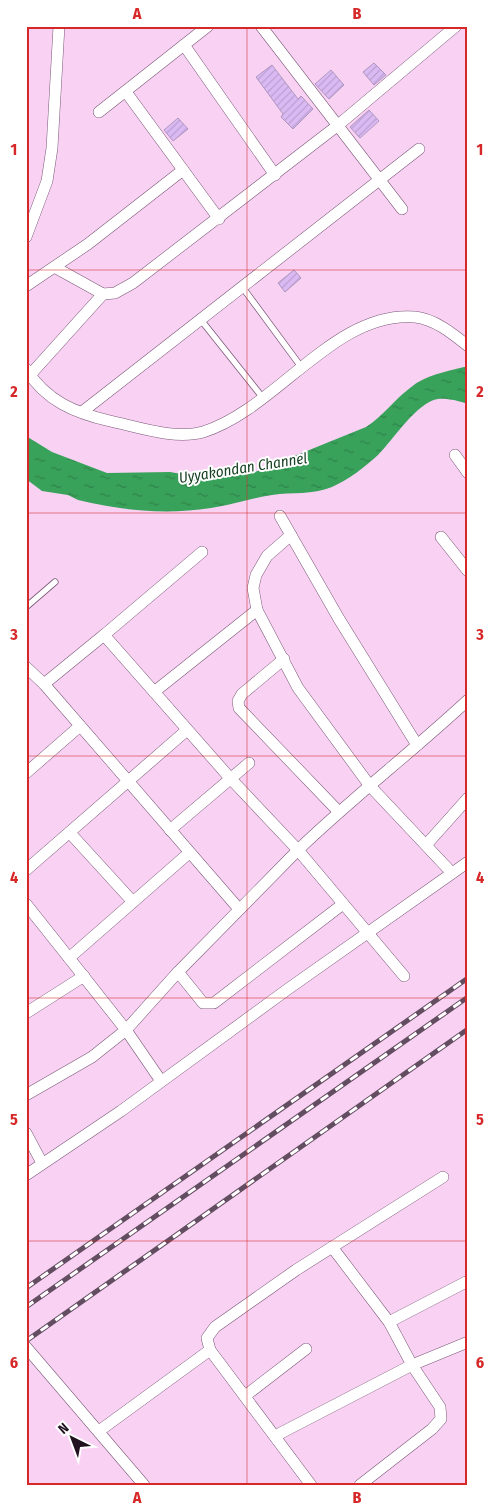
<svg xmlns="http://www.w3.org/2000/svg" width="494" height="1511" viewBox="0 0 494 1511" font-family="'Fira Sans Condensed',sans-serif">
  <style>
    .water { fill: url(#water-ripples) }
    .building { fill: url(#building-hatch); stroke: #ae97bf }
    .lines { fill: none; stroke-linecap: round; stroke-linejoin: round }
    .lane-casing { stroke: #7b5977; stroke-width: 7 }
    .street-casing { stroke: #7b5977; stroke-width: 12 }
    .lane { stroke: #fff; stroke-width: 5.5 }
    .street { stroke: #fff; stroke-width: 11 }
    .rail-casing { stroke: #634d60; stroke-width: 5 }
    .rail { stroke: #fff; stroke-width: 3; stroke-dasharray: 9; stroke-linecap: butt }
    .grid { fill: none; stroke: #d62828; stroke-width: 1; stroke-opacity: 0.55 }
    .labels { text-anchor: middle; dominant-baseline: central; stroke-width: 4; stroke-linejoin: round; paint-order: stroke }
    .water-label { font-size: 15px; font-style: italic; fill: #194224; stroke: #fff }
    .neatline { fill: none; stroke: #d62828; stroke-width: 2 }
    .grid-label { font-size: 16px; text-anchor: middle; font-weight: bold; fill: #d62828 }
  </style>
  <defs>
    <pattern id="water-ripples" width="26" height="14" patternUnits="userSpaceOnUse" patternTransform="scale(1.25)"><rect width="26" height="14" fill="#38a25a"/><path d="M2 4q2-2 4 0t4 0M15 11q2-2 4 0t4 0" fill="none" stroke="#2f834a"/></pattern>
    <pattern id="building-hatch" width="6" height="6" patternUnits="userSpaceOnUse" patternTransform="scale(1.25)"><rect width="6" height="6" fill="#dbbaf4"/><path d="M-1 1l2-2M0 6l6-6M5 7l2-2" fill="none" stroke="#bc9fd1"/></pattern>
  </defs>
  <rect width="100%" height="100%" fill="#f8d1f3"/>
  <path class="water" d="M464,367H468V404C459,401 447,398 438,399C418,401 392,441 378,455C365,467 348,480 332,487C312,495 292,492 272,495C257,497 242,502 227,505C176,516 128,512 78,500L68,495L42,491L26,479V436L52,452L107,473L170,472L193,476L255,472L366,427C383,416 394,400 410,388C425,375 445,372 464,367Z"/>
  <g class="building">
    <path d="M374,63L386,75L374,85L363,72Z"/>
    <path d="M272,65L298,99L301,96L313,109L293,129L281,117L283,114L256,77Z"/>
    <path d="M331,70L344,85L329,99L315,84Z"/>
    <path d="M369,110L379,121L360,138L350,127Z"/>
    <path d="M178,118L188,129L173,141L164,130Z"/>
    <path d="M294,270L301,278L285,292L278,283Z"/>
  </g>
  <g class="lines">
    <defs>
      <g id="lane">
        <path d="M243,288L302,368"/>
        <path d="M201,320L263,398"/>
        <path d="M26,607L55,582"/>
      </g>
      <g id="street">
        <path d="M261,26L402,209"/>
        <path d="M184,45L275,175"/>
        <path d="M126,92L219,219"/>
        <path d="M99,112L208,26"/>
        <path d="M26,237L47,181L52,148L59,26"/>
        <path d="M56,268L103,294L115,293L133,283L337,126L456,26"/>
        <path d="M26,286L88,244L183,170"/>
        <path d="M26,369C46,401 75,413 110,421C138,427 175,440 203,432C277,409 335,310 415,317C435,319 453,334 468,346"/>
        <path d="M30,375L103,294"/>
        <path d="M82,412L419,149"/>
        <path d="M455,455L468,473"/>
        <path d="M280,516L339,619L417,745"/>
        <path d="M291,535L267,556L256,575L253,588L257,610L298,688L370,786L452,873"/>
        <path d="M441,537L468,571"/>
        <path d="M104,635L202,552"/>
        <path d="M284,659L242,694L238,701L239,708L338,811"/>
        <path d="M26,667L44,684L239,909"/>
        <path d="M44,684L104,635L230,778L298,850L178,972L126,1030L161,1081"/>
        <path d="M154,692L257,610"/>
        <path d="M26,773L80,726"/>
        <path d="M170,830L249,763"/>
        <path d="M70,833L133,902"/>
        <path d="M426,845L468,798"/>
        <path d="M26,870L187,730"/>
        <path d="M26,904L69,958"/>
        <path d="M178,972L203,1003H214L343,904"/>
        <path d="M404,976L298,850C352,798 412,752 468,700"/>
        <path d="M26,1013L84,976"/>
        <path d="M26,1095L92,1057L126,1030L69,958L189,853"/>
        <path d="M26,1133L42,1163"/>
        <path d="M26,1175L121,1111L288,989L468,862"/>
        <path d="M332,1247L389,1322L412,1365L440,1407L441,1419L432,1429L360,1485"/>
        <path d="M389,1322L466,1282"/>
        <path d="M26,1347L144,1485"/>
        <path d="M245,1396L306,1349"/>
        <path d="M99,1431L210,1350"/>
        <path d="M275,1436L412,1365L468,1342"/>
        <path d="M311,1485L210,1350L207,1338L215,1327L296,1270L443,1177"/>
      </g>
    </defs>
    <use href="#lane" class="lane-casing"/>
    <use href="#street" class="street-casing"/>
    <use href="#lane" class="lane"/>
    <use href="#street" class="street"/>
    <defs>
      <g id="rail">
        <path d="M26,1288L468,978"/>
        <path d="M26,1307L468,997"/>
        <path d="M26,1341L468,1029"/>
      </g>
    </defs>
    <use href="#rail" class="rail-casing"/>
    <use href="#rail" class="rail"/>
  </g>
  <path class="grid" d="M247,26V1485M26,270H468M26,513H468M26,756H468M26,998H468M26,1241H468"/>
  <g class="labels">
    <g class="water-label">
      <text transform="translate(243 468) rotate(-9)">Uyyakondan Channel</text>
    </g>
  </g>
  <rect width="494" height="1511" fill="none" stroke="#ffffff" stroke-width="55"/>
  <g transform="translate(72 1438) rotate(318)" stroke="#ffffff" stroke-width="4" paint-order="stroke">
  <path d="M0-4L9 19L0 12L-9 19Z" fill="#20121e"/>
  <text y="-8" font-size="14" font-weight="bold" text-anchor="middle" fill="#20121e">N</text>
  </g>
  <rect x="28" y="28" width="438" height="1456" class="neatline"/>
  <g class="grid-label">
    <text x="137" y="19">A</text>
    <text x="357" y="19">B</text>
    <text x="14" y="155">1</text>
    <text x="480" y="155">1</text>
    <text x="14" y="397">2</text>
    <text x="480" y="397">2</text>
    <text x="14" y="640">3</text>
    <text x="480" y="640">3</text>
    <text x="14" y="883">4</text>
    <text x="480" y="883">4</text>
    <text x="14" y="1125">5</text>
    <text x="480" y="1125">5</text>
    <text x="14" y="1368">6</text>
    <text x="480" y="1368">6</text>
    <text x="137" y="1503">A</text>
    <text x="357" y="1503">B</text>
  </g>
</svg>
